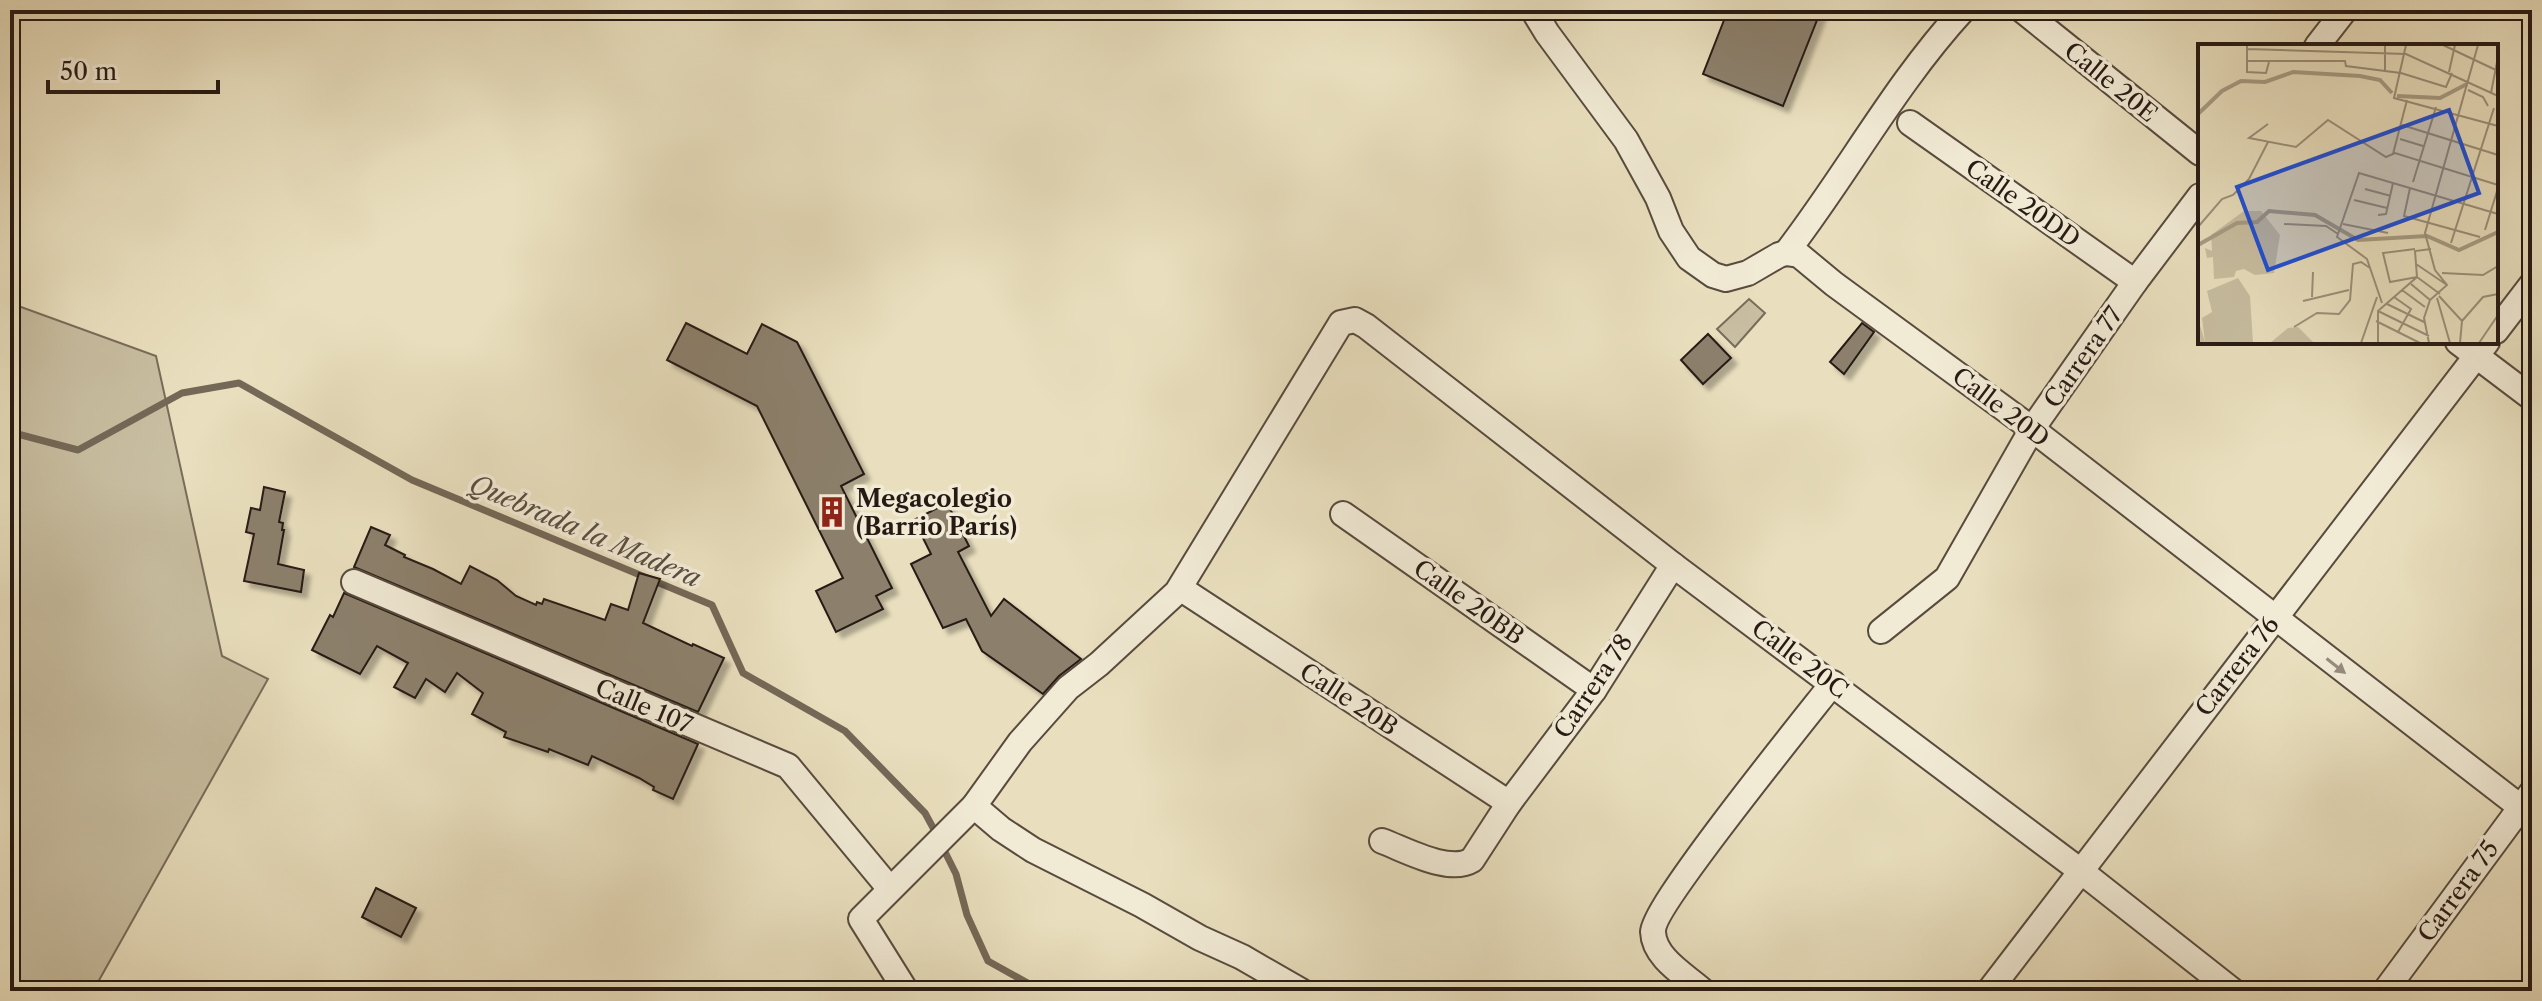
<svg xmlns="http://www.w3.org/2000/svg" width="2542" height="1001" viewBox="0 0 2542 1001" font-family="'Libre Caslon Text',serif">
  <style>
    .green { fill: #c8bea1; stroke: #786c5a; stroke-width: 2 }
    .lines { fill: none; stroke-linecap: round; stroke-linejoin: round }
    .stream { stroke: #746857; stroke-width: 7 }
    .building { fill: #8c806c; stroke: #271a14; stroke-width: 2; filter: url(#shadow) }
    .minor-casing { stroke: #584b3e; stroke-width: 28 }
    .minor { stroke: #f1ead5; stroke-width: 24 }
    .oneway { fill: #968c7e }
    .labels { text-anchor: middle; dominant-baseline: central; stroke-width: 7; stroke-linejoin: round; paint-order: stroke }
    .street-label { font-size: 24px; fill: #271a14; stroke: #f1ead5 }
    .poi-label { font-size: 24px; font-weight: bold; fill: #271a14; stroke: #f1ead5; text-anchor: start }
    .water-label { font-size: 26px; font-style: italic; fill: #5a4e41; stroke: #f1ead5 }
    .inset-river { fill: none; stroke: #a79c84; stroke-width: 4 }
    .inset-road { fill: none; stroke: #9b907a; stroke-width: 2 }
    .view { fill: #1d4ed8; fill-opacity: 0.15; stroke: #1d4ed8; stroke-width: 4 }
    .inset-edge { fill: none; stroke: #271a14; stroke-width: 4 }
  </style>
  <defs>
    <filter id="shadow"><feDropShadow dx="6" dy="6" stdDeviation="2" flood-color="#0004"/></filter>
  </defs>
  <rect width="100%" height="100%" fill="#e9dfbe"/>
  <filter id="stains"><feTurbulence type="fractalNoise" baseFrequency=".0025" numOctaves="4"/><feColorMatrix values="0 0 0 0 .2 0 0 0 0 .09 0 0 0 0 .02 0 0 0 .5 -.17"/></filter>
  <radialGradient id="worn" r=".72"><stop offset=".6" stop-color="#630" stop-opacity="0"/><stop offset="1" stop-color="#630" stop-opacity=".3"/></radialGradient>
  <g class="green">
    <path d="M1749,299L1765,313L1735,347L1717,329Z"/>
    <path d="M10,303L156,356L222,656L268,679L93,991H10Z"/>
  </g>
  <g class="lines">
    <g class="stream">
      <path d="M10,432L78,450L182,393L239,383L412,480L712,605L743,673L845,731L925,813L937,835"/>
      <path d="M942,846L956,874L967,915L988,961L1042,991"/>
    </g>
  </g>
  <g class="building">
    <path d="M1728,10H1821L1783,106L1703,74Z"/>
    <path d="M686,323L747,354L762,324L797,342L864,474L841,486L892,588L876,596L883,609L836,632L816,591L843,578L757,406L667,360Z"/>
    <path d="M1862,323L1874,332L1844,374L1830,362Z"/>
    <path d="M1708,334L1731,358L1703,384L1681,360Z"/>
    <path d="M264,487L285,492L279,522L283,523L282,530H284L278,564L304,570L301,592L244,581L254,534L246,532L251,508L260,510Z"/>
    <path d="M947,503L969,546L958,552L991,616L1004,599L1081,659L1059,676L1043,694L982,651L966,619L943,628L911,564L931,554L914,520Z"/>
    <path d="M371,527L390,535L385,545L405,555L404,557L433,569L461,584L470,566L497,580L516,596L536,605L537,602L542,604L544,599L605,620L611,604L628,610L639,573L660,579L643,623L692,646L693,644L724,658L698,712L354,567Z"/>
    <path d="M344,593L698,744L673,799L653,790L654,787L639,778L592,756L588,765L549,749L548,752L504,737L506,732L472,714L483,693L457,673L445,692L426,679L415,698L394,687L408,663L377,646L360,674L312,650L330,615L333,617Z"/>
    <path d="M376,888L416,908L401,937L362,917Z"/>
  </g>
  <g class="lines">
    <defs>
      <g id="minor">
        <path d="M1533,10L1547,33L1626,140L1658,198L1671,231L1689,258L1713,275L1726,279L1748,273L1779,255L1786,253L1799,255L1834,284L2032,429L2532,816"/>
        <path d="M2022,10L2200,153"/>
        <path d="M2317,46L2345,10"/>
        <path d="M1910,123L2135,282"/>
        <path d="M1786,253C1847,174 1895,84 1963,10"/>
        <path d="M2496,331L2532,284"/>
        <path d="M2458,342L2532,398"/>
        <path d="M1343,514L1594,690"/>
        <path d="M354,582L788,766L890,889"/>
        <path d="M1189,594L1509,803"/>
        <path d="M1881,631L1947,578L2032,429L2135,282L2200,196"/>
        <path d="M974,806L1001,829L1033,850L1142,905L1200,938L1242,957L1301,991"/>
        <path d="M1382,841C1406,850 1449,874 1472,860L1509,803L1594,690L1673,565"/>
        <path d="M906,991L861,919L974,806L1020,742L1068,688L1099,664L1177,592L1341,323L1355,320L1366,326L1673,565L2082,872L2233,991"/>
        <path d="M1703,991C1685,975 1654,958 1653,932C1652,907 1808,715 1833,683"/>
        <path d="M1989,991L2487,342"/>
        <path d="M2385,991L2532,792"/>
      </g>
    </defs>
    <use href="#minor" class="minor-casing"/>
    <use href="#minor" class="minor"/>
  </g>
  <defs><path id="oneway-solid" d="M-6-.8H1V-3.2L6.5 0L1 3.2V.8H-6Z" transform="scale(2)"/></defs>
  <use class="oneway" href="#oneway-solid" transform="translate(2336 666) rotate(38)"/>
  <defs>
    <symbol id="building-bare" viewBox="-9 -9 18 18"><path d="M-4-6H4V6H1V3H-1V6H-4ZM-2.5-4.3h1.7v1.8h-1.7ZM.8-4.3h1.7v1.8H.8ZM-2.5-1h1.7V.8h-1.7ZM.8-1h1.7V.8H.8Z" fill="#8f2418" stroke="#f1ead5" stroke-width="2.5" paint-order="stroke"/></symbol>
  </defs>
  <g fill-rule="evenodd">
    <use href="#building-bare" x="810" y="490" width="44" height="44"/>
  </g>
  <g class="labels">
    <g class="street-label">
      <text transform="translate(2111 82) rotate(39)">Calle 20E</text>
      <text transform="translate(2023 203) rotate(35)">Calle 20DD</text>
      <text transform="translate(2083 357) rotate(-55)">Carrera 77</text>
      <text transform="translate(2001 407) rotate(37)">Calle 20D</text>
      <text transform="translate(1469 602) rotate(35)">Calle 20BB</text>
      <text transform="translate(1800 659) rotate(37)">Calle 20C</text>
      <text transform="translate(2237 666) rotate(-52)">Carrera 76</text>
      <text transform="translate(1593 686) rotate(-56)">Carrera 78</text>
      <text transform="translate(1349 699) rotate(33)">Calle 20B</text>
      <text transform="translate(644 706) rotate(23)">Calle 107</text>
      <text transform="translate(2458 891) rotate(-54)">Carrera 75</text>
    </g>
    <g class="poi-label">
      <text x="856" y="498">Megacolegio<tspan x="856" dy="28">(Barrio París)</tspan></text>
    </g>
    <g class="water-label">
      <text transform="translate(585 531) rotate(23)">Quebrada la Madera</text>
    </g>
  </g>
  <g transform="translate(2198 44)">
    <rect width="300" height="300" fill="#e9dfbe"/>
    <path d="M46,167H63L82,191L76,229L57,231L46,225L38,227L36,233L16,235L15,213L9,214L7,204L14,207L13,191ZM40,234L52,252L55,299H0V275L7,298L4,274L14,268L9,247ZM100,283L116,299H72L90,284Z" fill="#c8bea1"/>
    <path class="inset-river" d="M199,52L242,54L269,40M0,70L24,47L43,37L67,38L95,28L162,32L182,36L194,49M0,201L39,179L59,178L71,167L117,171L160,196L229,192L261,206L300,188"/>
    <path class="inset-road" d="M49,1V28L68,29L71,18M208,1L196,54L300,82M245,1L300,27M49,5L208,10L300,52M48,17H147L148,22L203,29L248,43L254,29M187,28V1M251,28L257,1M270,46L285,53L290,62M293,49L300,13M70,80L51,94L98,103L130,76L188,113L197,109L300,141M204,81L300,111M202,95L225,102M195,110L209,56M215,138L238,63M212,144L206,172L282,193M167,145L193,152M156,156L189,164M180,171L188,170L195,139M86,180L128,182L140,190M145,180L190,189M0,183L24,155L35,151L51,135L70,98M287,186L300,144M253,199L296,64M217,205L185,209L192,238L219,233L242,250M218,220L249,241M244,229L285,231L300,222M213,240L232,256M204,246L227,263M241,252L264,277M114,253L115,228M196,253L213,265L200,288M239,254L252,299M232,256L249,241L237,226L227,189L280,1M105,257L151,246M184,259L169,215L139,193L161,129L300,170M189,260L226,278M180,267L231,292M178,277L222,299M96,283L119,269L141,270L152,256L155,220L163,218L172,224M163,299L179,253M180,299V267L219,233L217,207L233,205M231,299L226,274L232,256M262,299L264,277L285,253L300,250M281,299L300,271"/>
    <path class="view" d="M251,66L281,149L70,226L39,143Z"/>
    <rect width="300" height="300" class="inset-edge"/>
  </g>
  <rect width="2542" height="1001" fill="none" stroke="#e9dfbe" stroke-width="40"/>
  <rect x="12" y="12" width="2518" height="977" fill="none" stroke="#271a14" stroke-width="4"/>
  <rect x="20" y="20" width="2502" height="961" fill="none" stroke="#271a14" stroke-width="2"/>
  <path d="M48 80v12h170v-12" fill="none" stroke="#271a14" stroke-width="4"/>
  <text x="60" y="80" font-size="24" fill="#271a14" stroke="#f1ead5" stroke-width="6" paint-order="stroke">50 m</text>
  <rect width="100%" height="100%" filter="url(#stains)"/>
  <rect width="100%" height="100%" fill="url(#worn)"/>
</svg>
